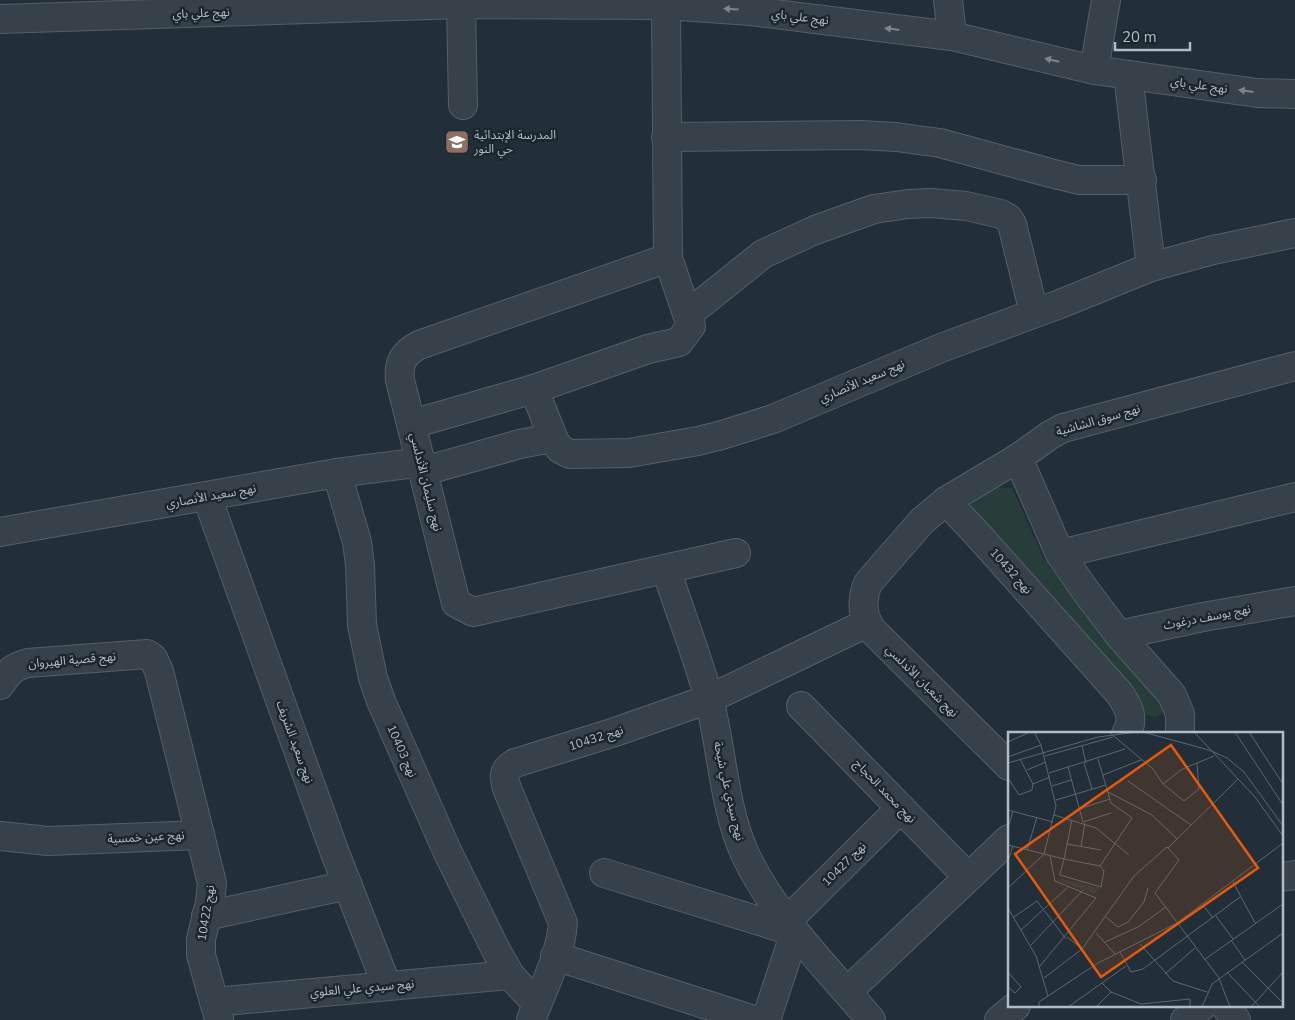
<svg xmlns="http://www.w3.org/2000/svg" width="1295" height="1020" viewBox="0 0 1295 1020" font-family="'Nunito Sans','Noto Sans Arabic',sans-serif">
  <style>
    .grass { fill: #273d3a }
    .lines { fill: none; stroke-linecap: round; stroke-linejoin: round }
    .minor-casing { stroke: #545f66; stroke-width: 30 }
    .minor { stroke: #364149; stroke-width: 28 }
    .oneway { fill: #7a858d }
    .labels { text-anchor: middle; dominant-baseline: central; stroke-width: 5; stroke-linejoin: round; paint-order: stroke }
    .street-label { font-size: 12px; fill: #b1bcc5; stroke: #1b262d }
    .poi-label { font-size: 12px; fill: #b1bcc5; stroke: #1b262d; text-anchor: start }
    .inset-road { fill: none; stroke: #5b6770; stroke-width: 1 }
    .view { fill: #e8590c; fill-opacity: 0.15; stroke: #e8590c; stroke-width: 2.5 }
    .inset-edge { fill: none; stroke: #b1bcc5; stroke-width: 2.5 }
  </style>
  <rect width="100%" height="100%" fill="#222f38"/>
  <path class="grass" d="M979,488H1012L1045,561L1094,625L1162,702L1164,712L1156,717L1147,715L956,503Z"/>
  <g class="lines">
    <defs>
      <g id="minor">
        <path d="M948,0L952,36"/>
        <path d="M461,4L463,105"/>
        <path d="M0,19L461,4L665,5L751,11L952,36L1094,70L1257,93L1295,94"/>
        <path d="M1094,70L1106,0"/>
        <path d="M1128,75L1151,267"/>
        <path d="M666,137L860,135L896,137L940,143L1054,174L1079,180H1142"/>
        <path d="M668,258L419,345C404,353 398,362 400,380L456,603L473,612L736,553"/>
        <path d="M688,314L763,254L815,230L874,209L908,204L931,203L966,206L1001,214L1008,218L1012,224L1034,313"/>
        <path d="M534,389L648,349L679,342L691,326L668,258L666,0"/>
        <path d="M412,424L534,389L554,440"/>
        <path d="M424,471L520,444L541,440H554L560,449L570,454L629,453L698,441L722,435L773,419L941,348L1060,304L1151,267L1213,250L1295,233"/>
        <path d="M337,473L357,542L360,565L362,625L373,678L381,701L448,853L497,952L510,975L537,1004"/>
        <path d="M207,497L335,853L387,986"/>
        <path d="M946,501L1018,458"/>
        <path d="M0,532L337,473L422,462"/>
        <path d="M1060,554L1295,497"/>
        <path d="M666,569C680,612 697,655 709,699C722,748 724,809 745,854C774,916 827,968 871,1020"/>
        <path d="M1119,635L1203,617L1295,601"/>
        <path d="M0,685C9,672 12,667 28,663L147,654L153,658L159,671L200,835L48,841L0,836"/>
        <path d="M801,706L968,877"/>
        <path d="M1180,734V714L1172,695L1119,635L1085,590L1060,554L1018,458L1050,435L1063,428L1295,366"/>
        <path d="M1009,766L881,639C877,635 870,629 868,623C861,611 863,595 868,583L922,521L946,501L979,536L1120,694C1129,708 1135,719 1126,734"/>
        <path d="M200,835L212,883L210,902L201,939V955L219,1019"/>
        <path d="M604,873L795,932L766,1020"/>
        <path d="M1281,877L1295,875"/>
        <path d="M206,916L348,885"/>
        <path d="M787,921L901,808"/>
        <path d="M555,956L754,1020"/>
        <path d="M847,992L1009,839"/>
        <path d="M214,1002L510,975"/>
        <path d="M1225,1006L1236,1020"/>
        <path d="M531,1020C542,991 561,954 563,923L508,791C503,777 502,771 515,763L615,732L709,699L867,623"/>
        <path d="M999,1020L1016,1006"/>
        <path d="M1185,1020L1202,1006"/>
      </g>
    </defs>
    <use href="#minor" class="minor-casing"/>
    <use href="#minor" class="minor"/>
  </g>
  <defs><path id="oneway-solid" d="M-6-.8H1V-3.2L6.5 0L1 3.2V.8H-6Z" transform="scale(1.25)"/></defs>
  <g class="oneway">
    <use href="#oneway-solid" transform="translate(731 9) rotate(-177)"/>
    <use href="#oneway-solid" transform="translate(892 29) rotate(-173)"/>
    <use href="#oneway-solid" transform="translate(1052 60) rotate(-167)"/>
    <use href="#oneway-solid" transform="translate(1246 91) rotate(-172)"/>
  </g>
  <defs>
    <symbol id="school-square" viewBox="-11 -11 22 22"><rect x="-9" y="-9" width="18" height="18" rx="4" fill="#8d6e63" stroke="#1b262d"/><path d="M0-5L7-2L0 1L-7-2ZM-4 1L0 2.5L4 1V4Q0 6-4 4Z" fill="#fff"/></symbol>
  </defs>
  <g fill-rule="evenodd">
    <use href="#school-square" x="443" y="128" width="28" height="28"/>
  </g>
  <g class="labels">
    <g class="street-label">
      <text transform="translate(201 13) rotate(-2)">نهج علي باي</text>
      <text transform="translate(800 17) rotate(7)">نهج علي باي</text>
      <text transform="translate(1199 85) rotate(8)">نهج علي باي</text>
      <text transform="translate(862 381) rotate(-23)">نهج سعيد الأنصاري</text>
      <text transform="translate(1098 420) rotate(-16)">نهج سوق الشاشية</text>
      <text transform="translate(426 482) rotate(76)">نهج سليمان الأندلسي</text>
      <text transform="translate(211 496) rotate(-10)">نهج سعيد الأنصاري</text>
      <text transform="translate(1011 571) rotate(48)">نهج 10432</text>
      <text transform="translate(1207 617) rotate(-11)">نهج يوسف درغوث</text>
      <text transform="translate(72 660) rotate(-5)">نهج قصية الهيروان</text>
      <text transform="translate(922 681) rotate(45)">نهج شعبان الأندلسي</text>
      <text transform="translate(596 738) rotate(-18)">نهج 10432</text>
      <text transform="translate(295 742) rotate(70)">نهج سعيد الشريف</text>
      <text transform="translate(402 751) rotate(66)">نهج 10403</text>
      <text transform="translate(729 791) rotate(77)">نهج سيدي علي شيحة</text>
      <text transform="translate(885 791) rotate(46)">نهج محمد الحجاج</text>
      <text transform="translate(146 837) rotate(-3)">نهج عين خمسية</text>
      <text transform="translate(844 864) rotate(-45)">نهج 10427</text>
      <text transform="translate(206 913) rotate(-81)">نهج 10422</text>
      <text transform="translate(362 988) rotate(-5)">نهج سيدي علي العلوي</text>
    </g>
    <g class="poi-label">
      <text x="474" y="135">المدرسة الإبتدائية<tspan x="474" dy="14">حي النور</tspan></text>
    </g>
  </g>
  <g transform="translate(1008 732)">
    <rect width="275" height="275" fill="#222f38"/>
    <path d="M51,146L92,156L86,162L50,149Z" fill="#273d3a"/>
    <path class="inset-road" d="M101,0L145,37L155,52M135,0L201,18L219,26L236,40L275,94M186,0L247,65L275,104M227,0L275,73M241,0L275,52M0,10L22,0M74,14L78,31M37,24L105,5M0,25L33,13M12,27L25,52L42,45M90,27L103,71L124,86L92,134M0,31L90,5L129,0M76,31L84,57M189,31L191,57L176,69L155,52L173,38L179,35L189,31L206,24M60,35L75,90L103,81M19,38L38,30M41,41L117,17M95,43L133,28M0,46L11,63L24,58L25,52M120,49L183,93M44,54L63,48M100,60L144,83L169,107M48,68L98,53M71,77L102,67M0,78L45,90M46,83L88,96L121,123M0,96L5,79M59,112L93,118M0,113L56,127L92,134L96,139L93,155L52,143V142L56,127L64,88M73,114L77,91M160,116L230,47M19,118L29,85M0,129L5,114M225,150L247,191M0,156L36,122L48,74L33,13L26,0M195,173L205,186M0,176L28,224L40,264M208,184L225,207M6,185L29,169L58,207M98,185L110,195L120,190L136,170L140,156M13,198L61,154M88,201L107,222M59,205L74,217M223,208L237,228M97,210L130,195L158,175M132,212L165,249L199,260M23,213L75,158M112,220L123,240L135,237L232,165M196,228L275,172M234,230L275,271M32,234L88,166L47,149L42,124M0,240L13,255L7,261L0,255M219,240L252,275M157,242L187,216M36,246L74,217L126,144L159,115L171,128L147,161L211,246L222,275M94,251L103,260L133,272L182,267V275M31,275V270L90,231L169,191L275,111M60,275L118,234M88,275L103,260M194,275L204,252L275,201M243,275L275,240"/>
    <path class="view" d="M163,13L250,136L93,245L7,122Z"/>
    <rect width="275" height="275" class="inset-edge"/>
  </g>
  <path d="M1115 42v8h75v-8" fill="none" stroke="#b1bcc5" stroke-width="2.5"/>
  <text x="1122" y="42" font-size="15" fill="#b1bcc5" stroke="#1b262d" stroke-width="4" paint-order="stroke">20 m</text>
</svg>
